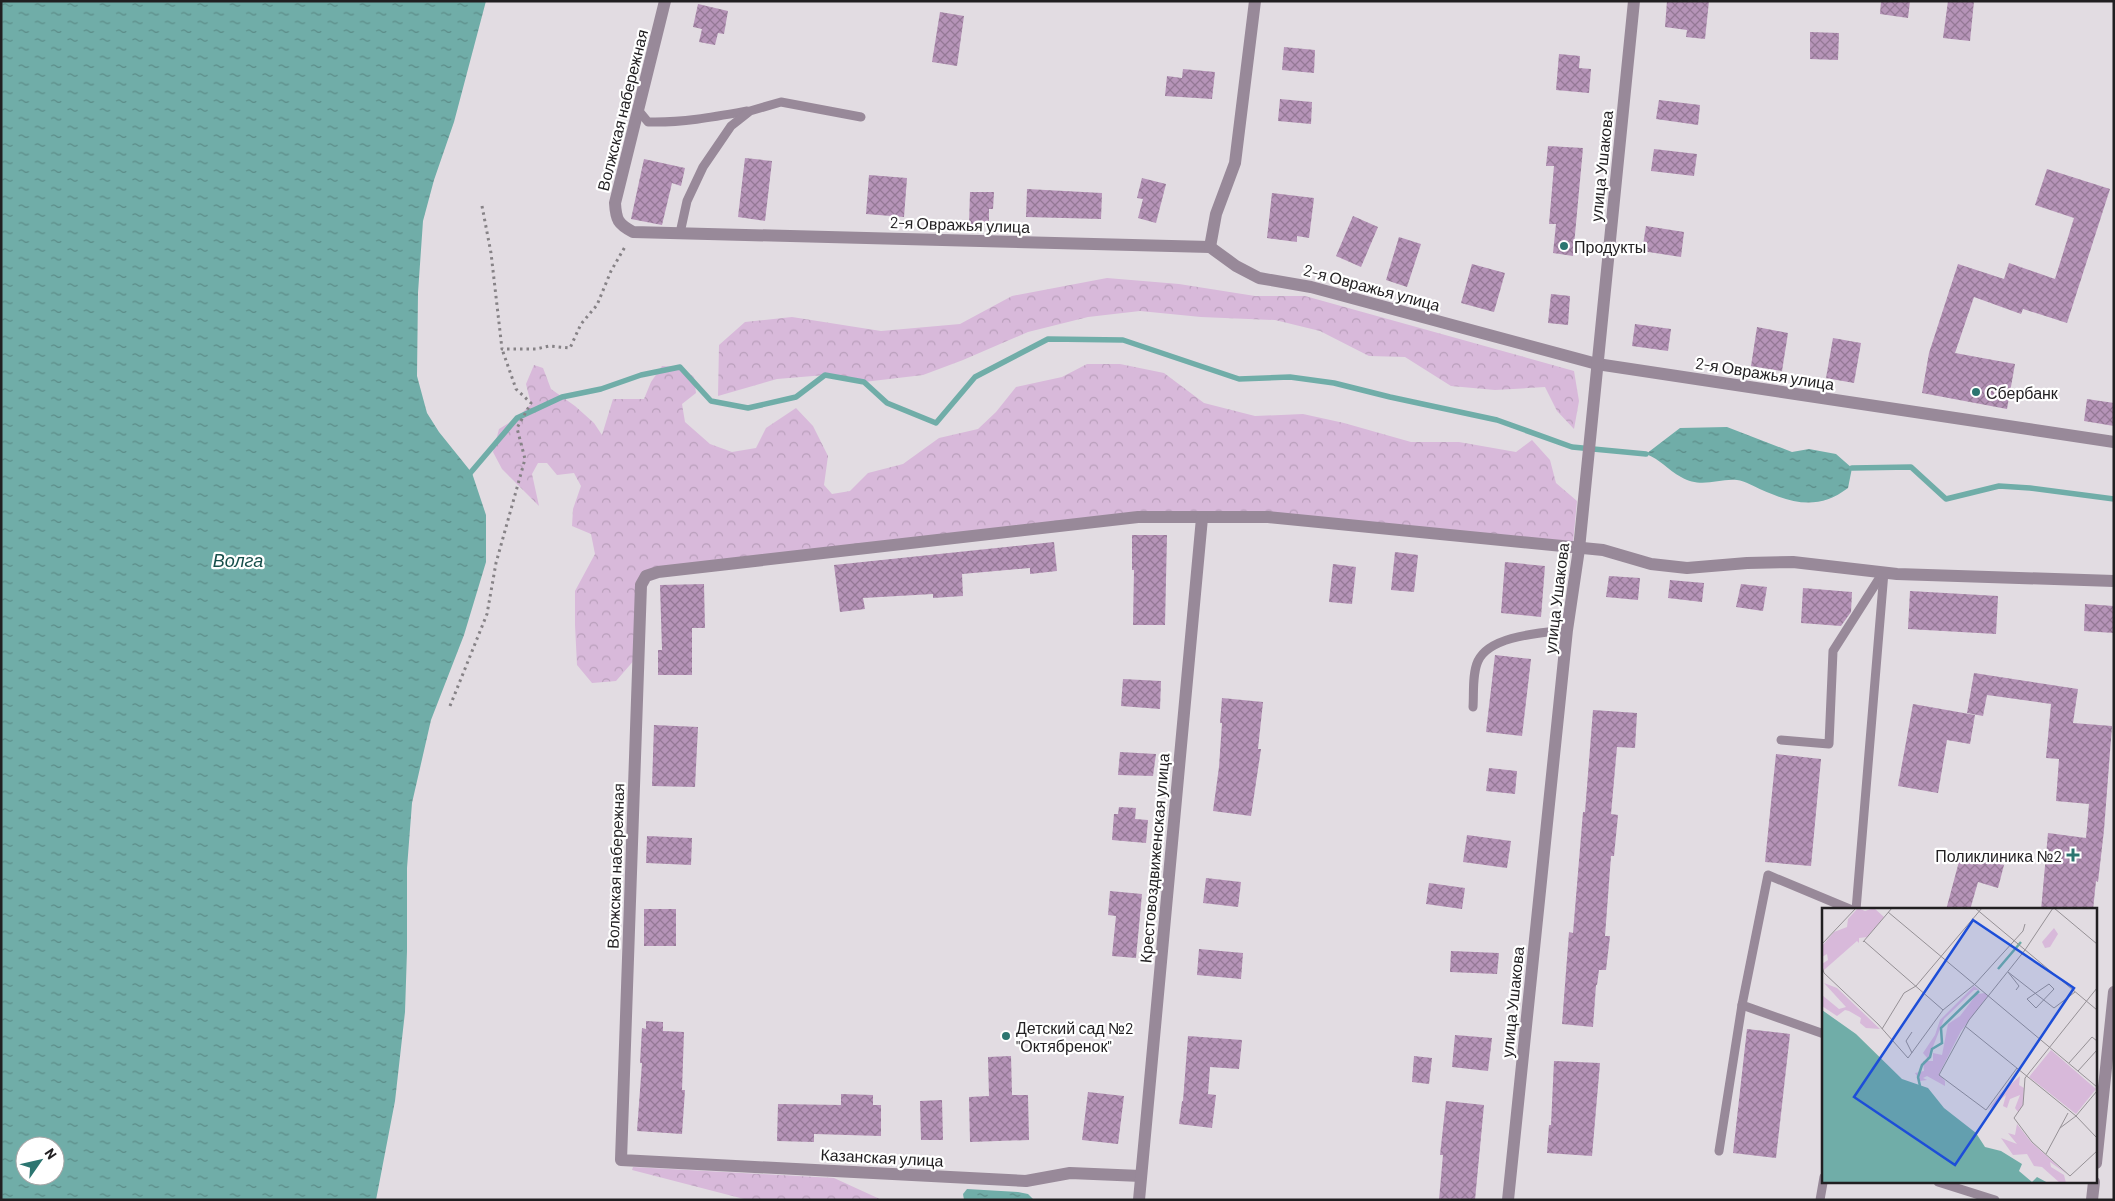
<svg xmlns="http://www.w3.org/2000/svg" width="2115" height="1201" viewBox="0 0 2115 1201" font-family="Barlow,sans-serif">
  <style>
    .forest { fill: url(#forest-crowns) }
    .water { fill: url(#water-ripples); fill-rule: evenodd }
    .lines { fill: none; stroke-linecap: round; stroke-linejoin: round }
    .stream { stroke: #70ada8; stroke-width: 5.5 }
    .building { fill: url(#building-cross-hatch) }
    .path { stroke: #868286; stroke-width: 3; stroke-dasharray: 2.5 4; stroke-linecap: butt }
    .service { stroke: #988999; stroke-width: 9 }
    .minor { stroke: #988999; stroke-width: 12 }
    .poi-dot { fill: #2c7570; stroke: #fff; stroke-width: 2 }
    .labels { text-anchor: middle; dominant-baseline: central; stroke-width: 4.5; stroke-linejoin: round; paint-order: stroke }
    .street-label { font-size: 16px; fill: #211f21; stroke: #fff }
    .poi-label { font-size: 16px; fill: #211f21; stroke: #fff; text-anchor: start }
    .water-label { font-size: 18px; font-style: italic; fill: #184f4b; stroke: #fff }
    .inset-river { fill: none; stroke: #70ada8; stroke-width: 2.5 }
    .inset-road { fill: none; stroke: #959095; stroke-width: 1 }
    .view { fill: #1d4ed8; fill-opacity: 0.15; stroke: #1d4ed8; stroke-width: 2.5 }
    .inset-edge { fill: none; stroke: #211f21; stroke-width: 2.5 }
  </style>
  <defs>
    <pattern id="forest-crowns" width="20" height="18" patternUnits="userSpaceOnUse" patternTransform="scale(1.25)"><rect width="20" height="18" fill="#d8b9da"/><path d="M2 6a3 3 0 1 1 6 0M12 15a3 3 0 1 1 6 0" fill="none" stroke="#b99fbb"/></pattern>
    <pattern id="water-ripples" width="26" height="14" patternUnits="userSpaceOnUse" patternTransform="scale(1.25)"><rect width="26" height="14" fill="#70ada8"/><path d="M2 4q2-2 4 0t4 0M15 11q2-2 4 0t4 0" fill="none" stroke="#5c8c88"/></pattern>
    <pattern id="building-cross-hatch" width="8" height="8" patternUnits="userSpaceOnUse" patternTransform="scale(1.25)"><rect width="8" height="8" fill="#b694b8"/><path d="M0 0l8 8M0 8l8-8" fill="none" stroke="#947895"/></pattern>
  </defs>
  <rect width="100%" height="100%" fill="#e2dce2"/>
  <g class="forest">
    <path d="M1107,278L1179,284L1255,296H1305L1574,371L1579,401L1574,429L1557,411L1545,387L1495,390L1451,386L1405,357L1369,356L1320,331L1275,320L1201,317L1140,311L1088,317L1028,332L963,360L923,375L864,382L825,375L777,379L718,396L719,345L745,322L792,317L881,331L960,324L1012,296Z"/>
    <path d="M1087,364H1120L1164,373L1204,403L1255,416L1303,414L1344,423L1411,442H1459L1516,452L1532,440L1550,460L1556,483L1577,501L1573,543L1202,514L644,572L636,658L616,681L592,683L577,665L575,625V591L595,554L591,534L572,526L573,509L581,486L574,473L557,475L547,463H538L532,474L539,506L502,469L493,452L499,429L517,418L531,404L526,384L534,365L543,368L551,389L575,406L594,423L602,435L613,399H644L651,382L662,366L680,367L694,377L696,393L682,404L685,422L710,444L732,452L756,448L766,428L796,408L813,426L828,456L824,485L832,494L850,491L868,473L903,464L939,438L978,429L996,412L1016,387L1062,377Z"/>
    <path d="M633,1167L834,1178L882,1200H748L632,1170Z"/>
  </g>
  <g class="water">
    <path d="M1,1H486L454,122L434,180L423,221L418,293L417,376L427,413L439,432L472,473L486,515V562L464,635L431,720L412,803L407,868V951L405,1012L395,1101L376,1200H1ZM25,1146H55V1176H25Z"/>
    <path d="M1727,427L1792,452L1809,449L1836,454L1852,468L1848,488C1819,510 1794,504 1762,490C1755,487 1745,481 1737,480C1719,478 1701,489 1681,477C1668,470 1660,459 1646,454L1680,428Z"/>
    <path d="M967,1189L1018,1192L1028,1194L1034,1200H964L963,1194Z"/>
  </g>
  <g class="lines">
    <g class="stream">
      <path d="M1852,468L1911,467L1946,499L1999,486L2030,488L2114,499"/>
      <path d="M466,478L517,418L562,397L601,389L641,375L680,367L711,401L748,408L796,397L825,375L864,382L887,403L936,423L975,377L1048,339L1123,340L1239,379L1290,377L1334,383L1390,397L1497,420L1572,447L1646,454"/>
    </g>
  </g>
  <g class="building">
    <path d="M1667,1H1709L1705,39L1686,37L1687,30L1665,27Z"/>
    <path d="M1881,1H1910L1908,18L1880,14Z"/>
    <path d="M1948,1H1974L1970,41L1943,38Z"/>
    <path d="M698,4L728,11L724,34L718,33L715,45L699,42L702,29L693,27Z"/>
    <path d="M940,12L964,16L957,66L932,62Z"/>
    <path d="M1810,32L1839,33L1838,60L1810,59Z"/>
    <path d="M1284,47L1315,50L1314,73L1282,70Z"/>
    <path d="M1559,54L1580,56L1579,68L1591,69L1589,93L1556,90Z"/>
    <path d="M1183,69L1215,72L1212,99L1165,96L1167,76L1182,78Z"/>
    <path d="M1280,99L1312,102L1311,124L1278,121Z"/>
    <path d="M1659,100L1700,105L1698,125L1656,119Z"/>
    <path d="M1548,146L1583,148L1573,256L1553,253L1556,224H1549L1554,166H1546Z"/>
    <path d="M1654,149L1697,154L1694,176L1651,171Z"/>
    <path d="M745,158L772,161L765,221L738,217Z"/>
    <path d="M644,159L685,168L681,186L672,183L662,225L631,219Z"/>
    <path d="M2047,169L2110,189L2067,323L2023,309L2021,314L1974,297L1955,353L2015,364L2007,409L1922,393L1929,353L1958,264L2004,279L2009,263L2055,279L2074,218L2035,205Z"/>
    <path d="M869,175L907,178L904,217L866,214Z"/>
    <path d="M1142,178L1166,184L1156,223L1138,218L1143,199L1137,198Z"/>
    <path d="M1027,189L1102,193L1101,219L1026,217Z"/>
    <path d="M970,192H994L993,209H989V225H969Z"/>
    <path d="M1272,193L1314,198L1309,238L1297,236V242L1267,238Z"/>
    <path d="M1353,216L1378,227L1361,267L1336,256Z"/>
    <path d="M1646,226L1684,232L1681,257L1642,251Z"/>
    <path d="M1399,237L1421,244L1407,287L1386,280Z"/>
    <path d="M1472,264L1505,273L1494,312L1461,303Z"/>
    <path d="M1551,294L1570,296L1568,325L1548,323Z"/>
    <path d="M1635,324L1671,329L1668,351L1632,346Z"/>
    <path d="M1757,327L1788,333L1782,371L1751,366Z"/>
    <path d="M1833,338L1861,343L1854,383L1826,378Z"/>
    <path d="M2087,399L2114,403V426L2084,421Z"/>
    <path d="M1132,535H1167L1165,625H1133L1134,570H1132Z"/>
    <path d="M1054,542L1057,571L1030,574V568L962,574L963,596L933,598V594L863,598L865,609L840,612L834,565Z"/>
    <path d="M1395,552L1418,555L1414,592L1391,590Z"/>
    <path d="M1505,562L1545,566L1541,617L1501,613Z"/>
    <path d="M1333,564L1356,567L1352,604L1329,602Z"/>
    <path d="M1609,576L1640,578L1638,600L1606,597Z"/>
    <path d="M1670,580L1704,583L1702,602L1668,598Z"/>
    <path d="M704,584L705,628H692V675H658V650H662L660,585Z"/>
    <path d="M1741,584L1767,587L1763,611L1736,607Z"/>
    <path d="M1803,588L1852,592L1851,612L1841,626L1801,623Z"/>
    <path d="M1910,591L1998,596L1996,634L1908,629Z"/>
    <path d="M2085,604L2114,606V633L2084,631Z"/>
    <path d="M1495,655L1531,659L1522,736L1486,732Z"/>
    <path d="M1974,673L2078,689L2073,723L2112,726L2104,830L2098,882L2096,881L2093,910H2041L2048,833L2086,838L2089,804L2056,801L2059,759L2046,758L2051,704L1987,695L1983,716L1967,713Z"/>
    <path d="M1123,679L1161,681L1160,709L1121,706Z"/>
    <path d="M1222,698L1263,702L1258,749H1261L1251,816L1213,811L1219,767L1222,723H1220Z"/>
    <path d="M1913,704L1975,715L1970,744L1947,740L1938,793L1898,786Z"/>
    <path d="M1593,710L1637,713L1635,748L1617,747L1611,814L1618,815L1614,856H1611L1605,936H1610L1606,970H1599L1597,985H1596L1593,1027L1562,1024L1569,932L1573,933L1583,812H1585Z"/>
    <path d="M654,725L698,727L695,787L652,786Z"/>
    <path d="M1120,752L1156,754L1153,776L1118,775Z"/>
    <path d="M1776,754L1821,759L1811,866L1765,862Z"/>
    <path d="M1489,768L1517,771L1515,794L1486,791Z"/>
    <path d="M1119,807L1136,808L1135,819L1148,820L1146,843L1112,840L1114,814H1118Z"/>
    <path d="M1467,835L1511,841L1507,868L1463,862Z"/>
    <path d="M647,836L692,838L691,865L646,863Z"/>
    <path d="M1961,854L2004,865L1998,888L1978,882L1970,910H1946Z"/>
    <path d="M1206,878L1241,882L1238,907L1203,903Z"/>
    <path d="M1429,883L1465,888L1462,909L1426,904Z"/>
    <path d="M1110,891L1142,894L1136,958L1112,956L1116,916L1108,915Z"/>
    <rect x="644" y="909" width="32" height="37"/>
    <path d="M1199,949L1243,953L1241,979L1197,975Z"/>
    <path d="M1451,951L1499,953L1497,974L1450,972Z"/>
    <path d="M646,1021L663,1022V1031L684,1032L682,1090H685L682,1134L637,1131L642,1063H640L642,1028L646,1029Z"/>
    <path d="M1747,1029L1790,1034L1776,1158L1733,1153Z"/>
    <path d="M1455,1035L1492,1038L1488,1071L1452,1067Z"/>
    <path d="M1188,1036L1242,1040L1239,1069L1210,1067L1208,1094L1216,1095L1212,1128L1179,1124L1182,1101H1183Z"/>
    <path d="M1011,1056L1012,1095H1028L1029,1140L970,1142L969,1097L989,1096L988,1057Z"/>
    <path d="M1414,1056L1432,1058L1429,1084L1412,1082Z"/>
    <path d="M1554,1061L1600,1063L1592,1156L1547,1153L1549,1125H1551Z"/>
    <path d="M1088,1092L1124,1096L1118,1144L1082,1140Z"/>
    <path d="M841,1094L873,1095V1105H881V1136L814,1134V1142L777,1141L778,1104L841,1105Z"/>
    <path d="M942,1100L943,1140H921L920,1101Z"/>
    <path d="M1446,1101L1484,1105L1475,1200H1439L1443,1155H1440Z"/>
  </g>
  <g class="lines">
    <g class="path">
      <path d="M482,206L491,253L502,349H536L549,346L570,348L581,324L597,305L611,271L626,245"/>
      <path d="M450,706L487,614L496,563L525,459L517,428L531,403L516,389L502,349"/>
    </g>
    <g class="service">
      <path d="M639,111L648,122C682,123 714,117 747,111"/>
      <path d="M680,233L687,201L703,167L731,126L750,111L781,102L861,117"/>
      <path d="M1473,707C1474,693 1472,674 1478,661C1490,635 1542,633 1567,630"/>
      <path d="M1781,740L1829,744L1833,651L1882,574"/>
      <path d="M1856,910L1884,572"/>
      <path d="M1824,1034L1742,1005L1768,875L1852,910"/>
      <path d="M1719,1151L1742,1005"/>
      <path d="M1938,1182L1995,1200"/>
      <path d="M1820,1200L1824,1177"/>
    </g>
    <g class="minor">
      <path d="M665,1L615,203C616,220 618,224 633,232L1210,247L1236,266L1259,278L1311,287L1597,364L2114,442"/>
      <path d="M1210,247L1216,214L1235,163L1255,1"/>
      <path d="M2096,1163L2114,992"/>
      <path d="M1141,1176L1070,1173L1026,1181L621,1160L641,585L646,576L658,572L1138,517H1268L1603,550L1651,564L1687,568L1747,563L1793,562L1897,574L2114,581"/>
      <path d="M1139,1200L1202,518"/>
      <path d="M1508,1200L1567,630L1579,549L1634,1"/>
      <path d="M2092,1200L2094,1182"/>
    </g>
  </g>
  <g class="poi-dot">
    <circle cx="1564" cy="246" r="5"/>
    <circle cx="1976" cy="392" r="5"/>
    <path d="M2070.5 847.5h5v5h5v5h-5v5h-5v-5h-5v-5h5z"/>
    <circle cx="1006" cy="1036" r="5"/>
  </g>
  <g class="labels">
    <g class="street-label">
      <text transform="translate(622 110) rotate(-76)">Волжская набережная</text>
      <text transform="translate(1601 166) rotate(-84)">улица Ушакова</text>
      <text transform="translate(960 224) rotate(2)">2-я Овражья улица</text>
      <text transform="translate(1372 287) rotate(15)">2-я Овражья улица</text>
      <text transform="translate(1765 373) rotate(9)">2-я Овражья улица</text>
      <text transform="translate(1556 598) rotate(-83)">улица Ушакова</text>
      <text transform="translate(1154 858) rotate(-85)">Крестовоздвиженская улица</text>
      <text transform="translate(615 866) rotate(-88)">Волжская набережная</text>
      <text transform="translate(1512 1002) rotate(-84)">улица Ушакова</text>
      <text transform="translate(882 1157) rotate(3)">Казанская улица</text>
    </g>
    <g class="poi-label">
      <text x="1574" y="246">Продукты</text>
      <text x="1986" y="392">Сбербанк</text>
      <text x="2062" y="855" text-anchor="end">Поликлиника №2</text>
      <text x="1016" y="1027">Детский сад №2<tspan x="1016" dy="18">"Октябренок"</tspan></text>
    </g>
    <g class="water-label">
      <text x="238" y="560">Волга</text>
    </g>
  </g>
  <g transform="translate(1822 908)">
    <rect width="275" height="275" fill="#e2dce2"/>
    <path d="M232,20L236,26L228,39L223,40L220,34Z" fill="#d8b9da"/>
    <path d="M36,0L43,3L52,0L62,9L45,29L37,30V35L35,33L2,62L0,56L6,52L5,46L0,49V38L12,24L25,19L26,11ZM2,75L15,80L58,121L44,120L38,115L39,110L27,103L23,102L15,108L0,98V87L17,101L24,99ZM152,78L157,82H152L122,111L106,151L101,145L113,127L118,112ZM163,85L166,88L139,123L117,166L123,173V178L105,168L101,170L105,172L98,173L93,165L102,163L101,153H111V145L120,147L126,116L138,108L155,86ZM198,168L197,177L202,180L201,197L196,204L193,200L198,187L188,191L185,200L181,198L184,187L166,202L178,186ZM195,216L209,234L245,266L228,254L229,259L242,267L244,275H238L220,259L212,258L205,246L191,247L179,230L195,236L186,225L193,227Z" fill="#d8b9da"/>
    <path d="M229,142L274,181L254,206L207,169Z" fill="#d8b9da"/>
    <path d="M0,102L34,126L80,171L106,180L122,200L154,225L163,239L179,243L200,256L197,263L210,274L215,269L226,275H0Z" fill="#70ada8"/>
    <path class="inset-river" d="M176,61L199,34M98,178L96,169L100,157L108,149L110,141L120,135L119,120L157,83"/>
    <path class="inset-road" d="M153,0L275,102M232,0L275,36M66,4L275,179M42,33L121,102M41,34L70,0M0,36L34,0M0,58L2,65L56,116L86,150L121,102L153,76L201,23L203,16M186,64L232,100L253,84M186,64L197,78L194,82M227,76L232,81L214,100L205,91ZM275,80L203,170L201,197L192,210L210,234L248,268L275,243M143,118L254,208L275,230M60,121L82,85L94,78L160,0M90,145L84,133L90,124M247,155L270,129L275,133M195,160L164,202L117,167L147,112L203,42L231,0M256,163L275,142M238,220L254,208L275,183M224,246L246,205"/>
    <path class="view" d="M151,12L252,80L133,257L32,189Z"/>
    <rect width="275" height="275" class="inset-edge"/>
  </g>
  <rect width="2115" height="1201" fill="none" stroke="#211f21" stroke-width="5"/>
  <g transform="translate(40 1161) rotate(56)"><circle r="24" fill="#ffffff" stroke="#a6a5a6"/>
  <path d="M0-4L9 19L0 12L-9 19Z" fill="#2c7570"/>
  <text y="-8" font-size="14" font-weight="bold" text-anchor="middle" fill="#211f21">N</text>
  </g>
</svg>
